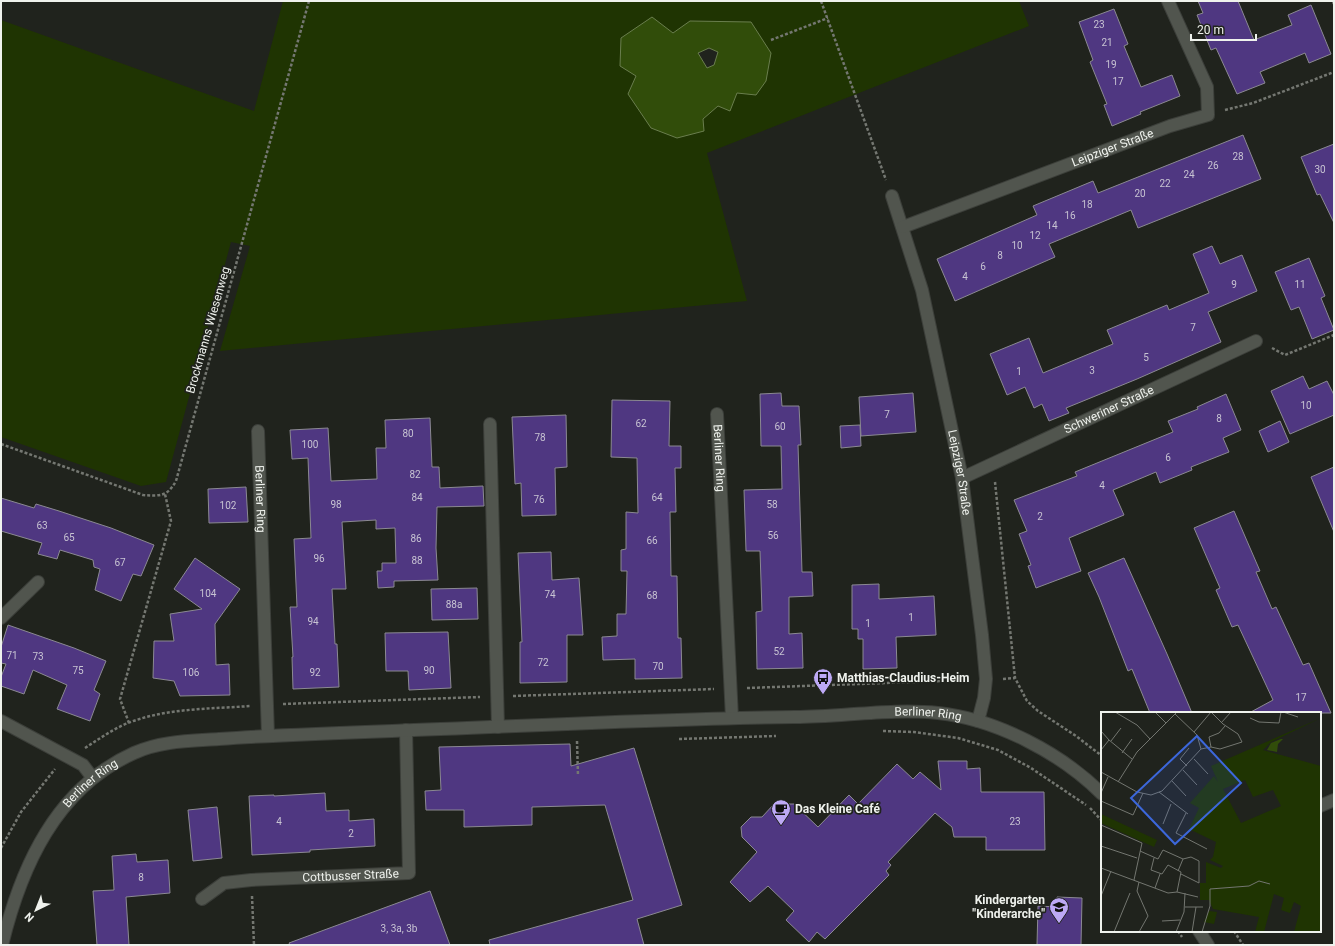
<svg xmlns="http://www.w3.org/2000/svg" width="1335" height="946" viewBox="0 0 1335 946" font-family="Roboto,sans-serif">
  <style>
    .green { fill: #1f3402; fill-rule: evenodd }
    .water { fill: #314d0a; stroke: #6a7e4e; fill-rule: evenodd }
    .building { fill: #4f3781; stroke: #8b8992 }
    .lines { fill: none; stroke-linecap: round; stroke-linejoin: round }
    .street-casing { stroke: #3c3f3a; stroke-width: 14 }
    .path { stroke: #747771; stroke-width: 2.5; stroke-dasharray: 3 2; stroke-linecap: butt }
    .street { stroke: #51554e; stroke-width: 12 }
    .labels { text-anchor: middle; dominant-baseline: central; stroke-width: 3.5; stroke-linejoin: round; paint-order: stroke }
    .number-label { font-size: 10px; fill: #c7c3d2 }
    .street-label { font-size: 12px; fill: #eff2ed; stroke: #20231d }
    .poi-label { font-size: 12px; font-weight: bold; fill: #eff2ed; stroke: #20231d; text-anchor: start }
    .inset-road { fill: none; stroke: #737670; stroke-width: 1 }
    .view { fill: #3c67db; fill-opacity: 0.15; stroke: #3c67db; stroke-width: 2 }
    .inset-edge { fill: none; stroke: #eff2ed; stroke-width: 2 }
  </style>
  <rect width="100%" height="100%" fill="#20231d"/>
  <path class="green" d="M283,1H1019L1029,26L707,153L747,301L220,351L250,246L231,242L166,482L141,486L1,437V20L254,111ZM751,22L718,105L703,119L651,127L628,94L636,76Z"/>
  <path class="water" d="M652,17L673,33L690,21L751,22L771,53L766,81L756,95L737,93L730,111L718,106L703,119L704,131L677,138L651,128L628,94L636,76L620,66L621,38ZM709,48L718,52L714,65L707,68L698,53Z"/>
  <g class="building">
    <path d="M1198,1H1238L1254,40L1292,25L1288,15L1311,5L1331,54L1309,63L1305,53L1260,72L1265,83L1237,94L1216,48L1211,50L1197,15L1203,13Z"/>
    <path d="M1114,9L1128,44L1124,46L1141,87L1172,75L1180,96L1140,112L1141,114L1112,126L1104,105L1107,104L1090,62L1093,60L1079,22Z"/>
    <path d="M1243,135L1261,179L1138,228L1131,210L1049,244L1055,257L955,301L937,259L1037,215L1033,206L1093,181L1098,193Z"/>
    <path d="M1334,144V223L1320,194L1317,195L1301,157Z"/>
    <path d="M1212,246L1220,264L1242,255L1257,291L1208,312L1221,342L1137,379L1066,408L1069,413L1049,421L1042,404L1034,408L1025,387L1007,395L990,354L1029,338L1043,373L1113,344L1107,330L1167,305L1169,310L1209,293L1193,254Z"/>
    <path d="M1309,258L1325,296L1321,298L1334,330L1312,339L1299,307L1291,310L1275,272Z"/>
    <path d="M1303,376L1309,389L1327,381L1334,395V415L1290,434L1271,391Z"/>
    <path d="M781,393L782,406H799L801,445H798L802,572H812L813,596L789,597V634L802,633L803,668L757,669L756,612L762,611L760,551H746L744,490L782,489L781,446H761L760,394Z"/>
    <path d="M913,393L916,432L861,436L859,397Z"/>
    <path d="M1226,394L1241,430L1223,438L1229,452L1191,467L1192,470L1160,483L1156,472L1113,490L1124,515L1069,538L1081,571L1036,588L1028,566L1031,565L1019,534L1027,531L1014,500L1077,476L1075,472L1173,432L1168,421L1198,409L1197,407Z"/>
    <path d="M612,400L670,401L669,446H681V468H675L676,512H670L671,576H677L678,638H681L682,678L635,679V659L603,660L602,637L617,636V614H626L627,571H621V550L626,549V512L638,513L637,458L611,457Z"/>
    <path d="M566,415L567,467L555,468L556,515L522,516L521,483L515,484L512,417Z"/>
    <path d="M430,418L432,467H439L440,488L483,486L484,506L437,507L436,548L438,580L394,581V587L378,588L377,571H382V563H396L395,528L376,529V520L342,522L346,589H332L335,644H337L339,687L293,689L292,657H293L290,607H297L294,539L311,538L308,458L292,459L290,430L328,428L331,481L377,479L376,448H386L385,420Z"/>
    <path d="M1280,421L1289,442L1268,452L1259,431Z"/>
    <path d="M860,425L861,446L841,448L840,426Z"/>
    <path d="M1334,467V532L1311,477Z"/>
    <path d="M246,487L248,522L209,523L208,489Z"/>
    <path d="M1,498L34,508L36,504L59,511L111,528L154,545L141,576L133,574L121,601L95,590L100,569L94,567L93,560L60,550L57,559L38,554L42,543L1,531Z"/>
    <path d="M1234,511L1260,571L1256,572L1272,609L1276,607L1303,665L1309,663L1331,713H1249L1273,700L1238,625L1232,627L1216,590L1220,588L1194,528Z"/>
    <path d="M551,552L552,580L579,578L583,635H567V682L520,683V642H522L518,553Z"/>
    <path d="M195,558L240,589L215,624L216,665L229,664L230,695L180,696L174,681L153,678L154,641H174L170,614L202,609L174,589Z"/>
    <path d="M1124,558L1167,654L1192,713H1150L1132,669L1128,671L1099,597L1088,573Z"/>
    <path d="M879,584V599L934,596L936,635L896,637L897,668L863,669V639H858V629H852V585Z"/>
    <path d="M477,588L478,619L432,620L431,589Z"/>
    <path d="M8,625L74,648L106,661L94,690L100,694L90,721L57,709L67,685L33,670L24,694L1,686V677L6,664L1,663V647Z"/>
    <path d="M448,632L451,688L409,690L408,671H386L385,633Z"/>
    <path d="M570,744L571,766L634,748L682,905L637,919L644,945H490L489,940L633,900L605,805L532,807V825L464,827V810H426L425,791L441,790L439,747Z"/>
    <path d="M938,761H967V769L980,768L981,792H1044L1045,850H986V837H954L952,827L935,813L888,862L891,865L886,871L889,875L825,939L817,932L809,942L786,920L794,911L768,886L750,902L730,882L757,852L742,837L741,827L751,817H762L774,804H794L818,827L849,795L858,804L897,764L913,779L920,772L941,790Z"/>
    <path d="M325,793L326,811L349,810V821L374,819L375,846L310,850V852L252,855L249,796L274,795V796Z"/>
    <path d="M217,807L222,858L193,861L188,810Z"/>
    <path d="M136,854L137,862L168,860L170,893L126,897L129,945H97L93,891L114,890L112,856Z"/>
    <path d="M430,891L450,945H290L289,943Z"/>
    <path d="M1057,897L1082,898L1081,945H1037L1038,906L1057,907Z"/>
  </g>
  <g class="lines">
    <defs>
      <g id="street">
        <path id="s1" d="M892,196L922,290L962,478L982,635L986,679L984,698L978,721"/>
        <path id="s2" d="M903,227L1170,126L1208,115L1207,87L1168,1"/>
        <path id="s3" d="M717,414L732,718"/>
        <path d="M490,424L498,727"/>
        <path id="s4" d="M258,431L268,736"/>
        <path id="s5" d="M962,478L1256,341"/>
        <path d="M1,618L38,582"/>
        <path d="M1,721L83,765L92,777"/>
        <path d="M1320,806L1334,800"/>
        <path id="s6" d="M202,899L224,883L251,880L409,873L406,730"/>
        <path d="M1199,931L1208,945"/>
        <path id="s7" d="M2,945C21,867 56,788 134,753C160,741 190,741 219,739C277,735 334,733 392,731C527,726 661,719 795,717C841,717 893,708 938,713C996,719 1061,753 1102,794"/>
      </g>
    </defs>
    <use href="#street" class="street-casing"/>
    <g class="path">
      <path d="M821,1L886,180"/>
      <path d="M1333,1L1334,5"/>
      <path d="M771,40L828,18"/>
      <path d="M1225,110L1253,103L1334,72"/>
      <path d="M1272,348L1285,355L1334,335"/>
      <path d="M1,444L143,495C160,496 167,497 176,481L309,1"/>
      <path d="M995,482L1015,678"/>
      <path d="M1003,679L1015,678L1027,701L1038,711L1076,736L1102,756"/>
      <path d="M747,688L970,680"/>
      <path d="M513,696L714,689"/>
      <path d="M283,704L480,697"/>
      <path d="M129,723L120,699L171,521L165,494"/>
      <path d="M883,731L914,732L958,738L998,750L1031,768L1086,805"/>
      <path d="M679,739L776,736"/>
      <path d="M577,741L578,776"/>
      <path d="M85,748C99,739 113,729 128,723C166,708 210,709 250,706"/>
      <path d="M1090,808L1102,821"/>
      <path d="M1,848L21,812L55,769"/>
      <path d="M252,896L254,945"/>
      <path d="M1178,931L1182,937"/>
      <path d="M1234,931L1243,945"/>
    </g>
    <use href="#street" class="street"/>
  </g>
  <defs>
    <symbol id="bus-pin" viewBox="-11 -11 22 30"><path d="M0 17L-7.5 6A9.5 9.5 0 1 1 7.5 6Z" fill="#bda9f5" stroke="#20231d"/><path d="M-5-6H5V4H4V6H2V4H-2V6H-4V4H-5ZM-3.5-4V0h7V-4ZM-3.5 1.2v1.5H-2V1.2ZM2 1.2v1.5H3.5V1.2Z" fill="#111"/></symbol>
    <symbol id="cafe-pin" viewBox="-11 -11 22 30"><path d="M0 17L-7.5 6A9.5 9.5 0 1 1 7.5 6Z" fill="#bda9f5" stroke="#20231d"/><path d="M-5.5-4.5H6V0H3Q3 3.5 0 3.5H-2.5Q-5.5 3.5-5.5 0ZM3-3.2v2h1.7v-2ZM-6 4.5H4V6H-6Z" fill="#111"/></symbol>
    <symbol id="school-pin" viewBox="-11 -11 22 30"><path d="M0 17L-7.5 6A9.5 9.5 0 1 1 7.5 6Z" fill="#bda9f5" stroke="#20231d"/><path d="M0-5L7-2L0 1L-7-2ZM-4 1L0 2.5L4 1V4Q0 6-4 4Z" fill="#111"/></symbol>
  </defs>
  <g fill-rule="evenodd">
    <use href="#bus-pin" x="812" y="667" width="22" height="30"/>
    <use href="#cafe-pin" x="770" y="798" width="22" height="30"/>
    <use href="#school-pin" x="1048" y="896" width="22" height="30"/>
  </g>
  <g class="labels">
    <g class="number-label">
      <text x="1099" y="24">23</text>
      <text x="1107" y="42">21</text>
      <text x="1111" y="64">19</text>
      <text x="1118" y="81">17</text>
      <text x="1238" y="156">28</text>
      <text x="1213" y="165">26</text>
      <text x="1320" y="169">30</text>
      <text x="1189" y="174">24</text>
      <text x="1165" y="183">22</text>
      <text x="1140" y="193">20</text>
      <text x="1087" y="204">18</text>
      <text x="1070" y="215">16</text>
      <text x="1052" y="225">14</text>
      <text x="1035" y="235">12</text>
      <text x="1017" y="245">10</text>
      <text x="1000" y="255">8</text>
      <text x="983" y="266">6</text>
      <text x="965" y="276">4</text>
      <text x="1234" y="284">9</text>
      <text x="1300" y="284">11</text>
      <text x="1193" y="327">7</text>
      <text x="1146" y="357">5</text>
      <text x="1092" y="370">3</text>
      <text x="1019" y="371">1</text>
      <text x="1306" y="405">10</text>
      <text x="887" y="414">7</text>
      <text x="1219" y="418">8</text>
      <text x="641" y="423">62</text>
      <text x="780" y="426">60</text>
      <text x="408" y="433">80</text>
      <text x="540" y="437">78</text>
      <text x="310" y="444">100</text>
      <text x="1168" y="457">6</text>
      <text x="415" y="474">82</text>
      <text x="1102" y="485">4</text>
      <text x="417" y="497">84</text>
      <text x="657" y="497">64</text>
      <text x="539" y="499">76</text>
      <text x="336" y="504">98</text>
      <text x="772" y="504">58</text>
      <text x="228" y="505">102</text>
      <text x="1040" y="516">2</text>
      <text x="42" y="525">63</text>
      <text x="773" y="535">56</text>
      <text x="69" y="537">65</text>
      <text x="416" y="538">86</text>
      <text x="652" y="540">66</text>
      <text x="319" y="558">96</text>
      <text x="417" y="560">88</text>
      <text x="120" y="562">67</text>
      <text x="208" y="593">104</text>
      <text x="550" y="594">74</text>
      <text x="652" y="595">68</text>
      <text x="454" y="604">88a</text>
      <text x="911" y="617">1</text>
      <text x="313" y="621">94</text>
      <text x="868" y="623">1</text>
      <text x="779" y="651">52</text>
      <text x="12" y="655">71</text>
      <text x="38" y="656">73</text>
      <text x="543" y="662">72</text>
      <text x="658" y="666">70</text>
      <text x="78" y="670">75</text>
      <text x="429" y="670">90</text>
      <text x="191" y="672">106</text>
      <text x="315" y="672">92</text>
      <text x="1301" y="697">17</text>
      <text x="279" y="821">4</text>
      <text x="1015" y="821">23</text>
      <text x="351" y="833">2</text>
      <text x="141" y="877">8</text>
      <text x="399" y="928">3, 3a, 3b</text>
    </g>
    <g class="street-label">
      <text stroke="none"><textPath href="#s2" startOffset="224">Leipziger Straße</textPath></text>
      <text transform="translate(208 330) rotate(-74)">Brockmanns Wiesenweg</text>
      <text stroke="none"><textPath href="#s5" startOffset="162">Schweriner Straße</textPath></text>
      <text stroke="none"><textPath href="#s3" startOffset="44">Berliner Ring</textPath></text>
      <text stroke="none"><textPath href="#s1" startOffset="285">Leipziger Straße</textPath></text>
      <text stroke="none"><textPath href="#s4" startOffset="68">Berliner Ring</textPath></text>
      <text stroke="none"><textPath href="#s7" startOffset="1038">Berliner Ring</textPath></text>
      <text stroke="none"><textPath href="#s7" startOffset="188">Berliner Ring</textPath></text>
      <text stroke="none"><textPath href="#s6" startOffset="154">Cottbusser Straße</textPath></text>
    </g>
    <g class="poi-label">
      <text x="837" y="678">Matthias-Claudius-Heim</text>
      <text x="795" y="809">Das Kleine Café</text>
      <text x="1045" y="900" text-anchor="end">Kindergarten<tspan x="1045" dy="14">"Kinderarche"</tspan></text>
    </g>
  </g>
  <g transform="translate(1101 712)">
    <rect width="220" height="220" fill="#20231d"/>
    <path d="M220,6L170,30L162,38L220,54V220H193L200,194L193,190L189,201L180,198L183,186L173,182L163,220H154L158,205L112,197L108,188H99V171H105V150L120,156L122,154L109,148L112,145L115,130L88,117L98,96L89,91L113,64L117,70L110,54ZM144,68L152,85L172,78L180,94L140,111L122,77ZM0,102L56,128L53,135L0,111ZM108,199L116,200L113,212L103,210Z" fill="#1f3402" fill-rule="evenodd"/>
    <path d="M180,27H182L177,32L176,40L166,38L170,31Z" fill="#314d0a"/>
    <path class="inset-road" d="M14,0L36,13L49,27M54,0L65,11M182,0L197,5M149,6L158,10L178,11L180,0M120,11L130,0M0,19L8,28M93,20L110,0L122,12L137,22L141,30L119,37L110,35L100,37M10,29L20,16M110,35L108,25L118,21L124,14M0,38L8,28L31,47M21,41L31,27M93,47L107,62M86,54L79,47L88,36M82,58L96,73M0,60L36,80L50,83L61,79L100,37L96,23L74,2M71,69L85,84M17,70L36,40L76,0M58,80L87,102M0,81L7,65M0,89L32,103L42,81M85,101L75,121L106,137M62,112L70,92M0,113L41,131L33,168M0,134L36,146M39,139L57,147L62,138L82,147L77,159M53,146L50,158L61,162L67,153L80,160L76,180M0,156L67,181L76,180L97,185M80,162L98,171V149L90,145L82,147M38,170L36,179L47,204L38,220M54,176L59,162M0,184L10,159M84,195H102M61,209L79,208M13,220L29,181M75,220L83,200L84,181M91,220L95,195M101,220L109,194V177L148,174L158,169L169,172"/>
    <path class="view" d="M96,24L140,71L74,132L30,86Z"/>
    <rect width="220" height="220" class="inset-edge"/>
  </g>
  <rect width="1335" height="946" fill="none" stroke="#eff2ed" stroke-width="4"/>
  <g transform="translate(36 910) rotate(223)" stroke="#20231d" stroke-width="3" paint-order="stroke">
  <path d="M0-3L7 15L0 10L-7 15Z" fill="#eff2ed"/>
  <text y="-6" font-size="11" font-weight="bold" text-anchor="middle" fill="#eff2ed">N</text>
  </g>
  <path d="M1191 34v6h65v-6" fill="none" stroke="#eff2ed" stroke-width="2"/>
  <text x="1197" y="34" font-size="12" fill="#eff2ed" stroke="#20231d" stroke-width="3" paint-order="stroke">20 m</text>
</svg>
